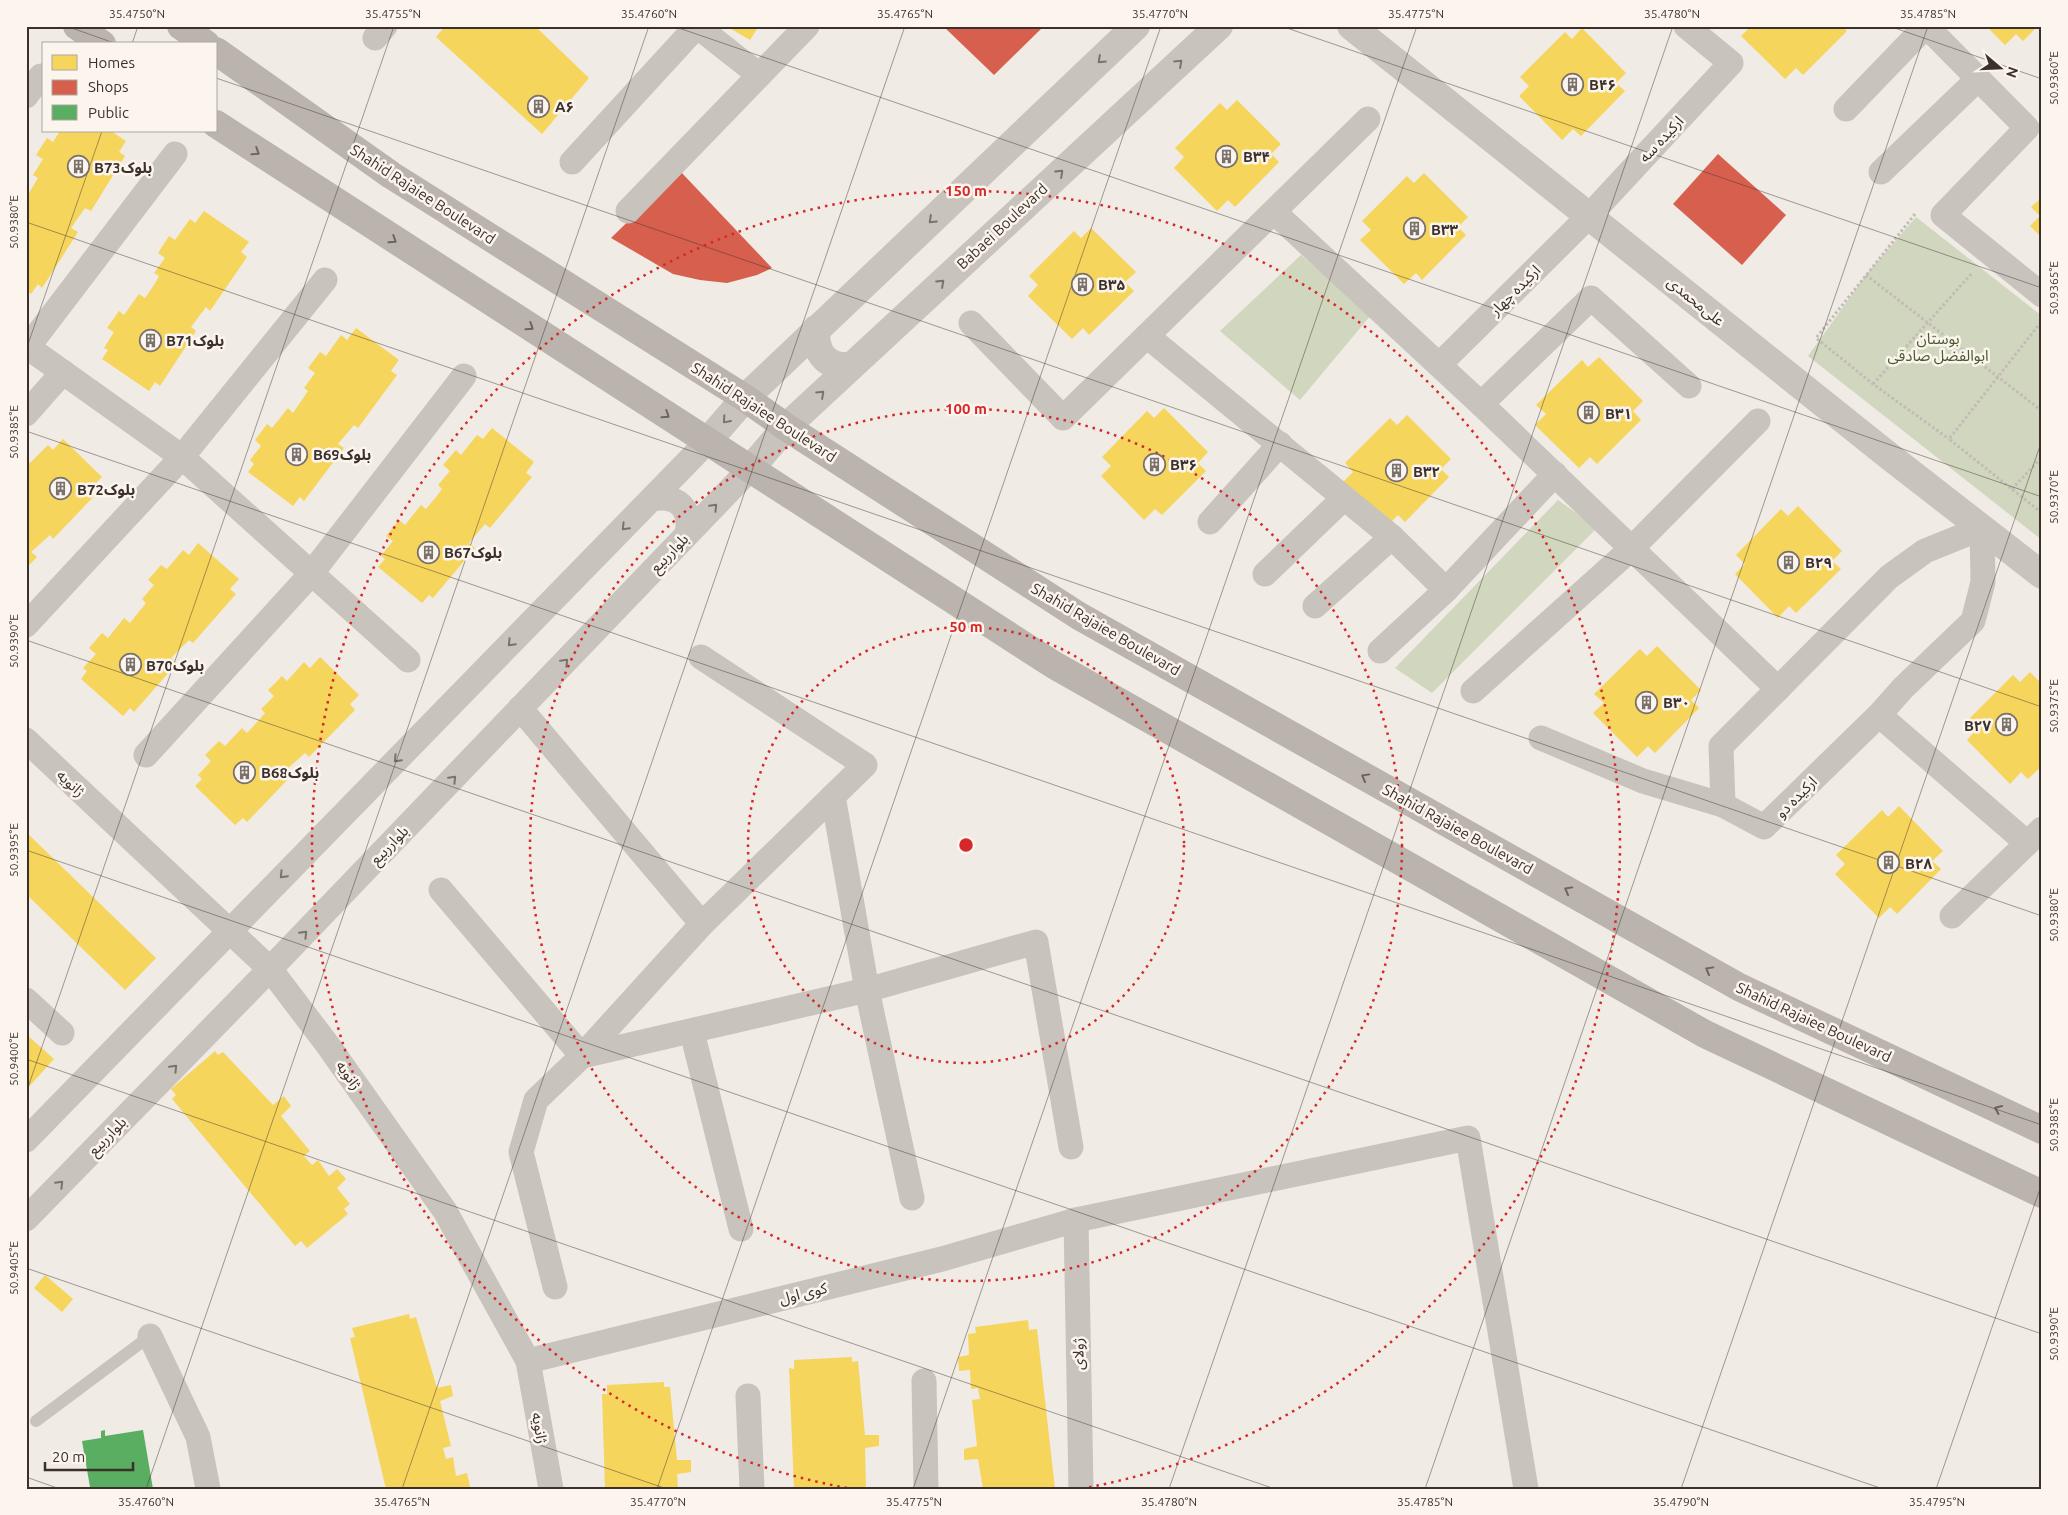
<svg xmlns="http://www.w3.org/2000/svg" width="2068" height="1515" viewBox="0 0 2068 1515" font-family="Ubuntu,'Noto Sans Arabic',sans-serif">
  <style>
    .green { fill: #d1d6bf }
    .homes { fill: #f6d55c }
    .shops { fill: #d6604d }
    .public { fill: #5aae61 }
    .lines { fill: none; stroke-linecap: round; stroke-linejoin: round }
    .path { stroke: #c2bbb6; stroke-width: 3; stroke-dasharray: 2.5 2.5; stroke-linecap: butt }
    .service { stroke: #c9c3be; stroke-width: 12 }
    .minor { stroke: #c9c3be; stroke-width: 25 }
    .tertiary { stroke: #c9c3be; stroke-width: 28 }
    .secondary { stroke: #bab3ae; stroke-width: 28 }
    .oneway { stroke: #7b726d }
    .oneway2 { stroke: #6e645f }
    .ticks { fill: none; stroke: #3b302b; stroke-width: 1; stroke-opacity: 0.45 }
    .ring { fill: none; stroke: #d62828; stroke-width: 2.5; stroke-dasharray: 2.5 5 }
    .labels { text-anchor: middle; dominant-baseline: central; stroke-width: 5; stroke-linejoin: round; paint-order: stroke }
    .poi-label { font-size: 15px; font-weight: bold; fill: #3b302b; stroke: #fbf5ee; text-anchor: start }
    .street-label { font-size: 15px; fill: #3b302b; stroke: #fbf5ee }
    .park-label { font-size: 15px; fill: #4a5a2e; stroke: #fbf5ee }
    .centre { fill: #d62828; stroke: #fbf5ee; stroke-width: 2.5 }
    .ring-label { font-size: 15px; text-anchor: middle; font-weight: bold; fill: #d62828; stroke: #fbf5ee; stroke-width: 5; stroke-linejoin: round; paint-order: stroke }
    .neatline { fill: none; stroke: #3b302b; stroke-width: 2 }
    .ticks-label { font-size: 12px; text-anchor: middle; fill: #3b302b }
  </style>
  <rect width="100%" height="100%" fill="#f0ebe5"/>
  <g class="green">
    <path d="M1916,217L2042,316V540L1808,356L1866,275Z"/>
    <path d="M1301,255L1371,315L1300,400L1220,331Z"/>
    <path d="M1558,500L1597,528L1432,693L1395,668Z"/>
  </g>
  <g class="homes">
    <path d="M445,26H535L589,78L542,134L436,37Z"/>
    <path d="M726,26H759L750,40Z"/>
    <path d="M1751,26H1842L1847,31L1803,75L1796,68L1785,79L1741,36Z"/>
    <path d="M1986,26H2038L2023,41L2016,34L2005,45Z"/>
    <path d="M1582,28L1626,73L1616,83L1625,91L1581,136L1573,129L1562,140L1519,96L1529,86L1520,77L1565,32L1572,39Z"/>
    <path d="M1237,100L1281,144L1271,154L1279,162L1235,207L1228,200L1217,211L1174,168L1184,157L1175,148L1220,103L1227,110Z"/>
    <path d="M60,131H111L126,141L119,152L125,156L91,211L85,208L71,228L78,232L42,288L38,284L31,294L26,290V198L38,178L33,175L43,159L36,155L47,138L53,142Z"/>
    <path d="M1424,173L1468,217L1458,227L1466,235L1422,280L1416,273L1404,284L1360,240L1371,230L1362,221L1407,176L1414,183Z"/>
    <path d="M2042,197V238L2030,226L2040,216L2031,207Z"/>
    <path d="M204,211L249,242L241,252L247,257L210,311L206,307L191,327L196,331L160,386L155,382L149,391L102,359L108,350L104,348L114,332L107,328L119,311L124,315L139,294L145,298L154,285L159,276L154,273L165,258L158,253L169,236L175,240L190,219L195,223Z"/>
    <path d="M1091,228L1136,272L1125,282L1134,291L1089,335L1083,328L1072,339L1028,296L1038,285L1029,276L1074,231L1081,238Z"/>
    <path d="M356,328L399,360L391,371L397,375L358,428L354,425L338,444L344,448L304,501L300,497L293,506L248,472L254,464L250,460L261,446L255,440L267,424L272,428L288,408L293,413L308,391L304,388L315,373L308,368L320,352L326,356L341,335L347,340Z"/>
    <path d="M1599,357L1643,401L1633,411L1641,420L1597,464L1590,457L1579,468L1535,425L1546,414L1536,405L1582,360L1588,367Z"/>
    <path d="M1164,408L1208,452L1198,463L1206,471L1162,515L1155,509L1144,520L1101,476L1111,466L1102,457L1147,411L1154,418Z"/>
    <path d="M1407,415L1451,459L1441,469L1449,477L1405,522L1398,515L1387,526L1343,482L1353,472L1345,463L1390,418L1397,425Z"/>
    <path d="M492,428L534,462L526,473L532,477L490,528L485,524L469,543L475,548L433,598L429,595L422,603L378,567L385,559L381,556L393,541L386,536L399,520L405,525L421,505L426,509L436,497L442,489L438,485L450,471L443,465L456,450L461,455L477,435L483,439Z"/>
    <path d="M63,439L102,477L93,486L99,491L53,539L50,535L31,552L37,557L26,568V459L30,463L48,445L53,450Z"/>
    <path d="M1798,506L1842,551L1832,561L1841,569L1796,613L1789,606L1778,618L1735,574L1745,564L1736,555L1781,509L1788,516Z"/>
    <path d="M198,543L239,579L230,589L236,594L193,643L189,640L171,658L177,663L134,712L130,708L123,716L81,679L87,671L83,668L96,654L89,648L102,633L108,638L124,618L130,623L146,603L142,599L154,585L148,580L161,565L167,569L183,550L189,555Z"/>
    <path d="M1657,646L1701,690L1691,700L1699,708L1655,753L1648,746L1637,757L1593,713L1604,703L1594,694L1640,649L1647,656Z"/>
    <path d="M320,657L359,695L350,704L355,710L309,757L305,753L287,769L292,775L247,822L243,818L235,825L195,786L202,779L198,775L211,761L205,755L219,741L225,746L242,728L247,733L258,721L265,713L261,709L274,696L268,690L282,676L287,681L304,662L310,668Z"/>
    <path d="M2030,672L2042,684V766L2028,779L2021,772L2010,784L1967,740L1977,729L1968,720L2013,675L2020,682Z"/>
    <path d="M1899,806L1943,851L1932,861L1941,869L1897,914L1890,907L1879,918L1835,874L1845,864L1836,855L1882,810L1888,817Z"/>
    <path d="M26,832L156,958L125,990L26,894Z"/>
    <path d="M26,1034L54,1059L26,1090Z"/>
    <path d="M215,1051L218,1055L223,1052L273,1105L284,1096L291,1106L281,1116L310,1151L304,1156L312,1165L318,1160L329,1176L337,1169L346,1179L337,1188L350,1204L344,1209L348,1214L307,1248L301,1241L295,1246L172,1099L176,1095L171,1089Z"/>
    <path d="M45,1275L73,1299L62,1312L34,1288Z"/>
    <path d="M409,1314L410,1319L416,1317L437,1388L451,1385L453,1396L440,1401L451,1446L443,1448L446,1459L453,1457L456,1476L467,1473L470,1487L464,1489H386L350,1338L355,1337L352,1328Z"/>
    <path d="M1028,1320L1029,1330L1037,1329L1055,1489H983L978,1459L964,1460V1449L977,1446L972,1400L980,1399L978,1388L971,1389L970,1370L959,1371L958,1357L969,1355L968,1334L976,1333L975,1327Z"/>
    <path d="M852,1357V1362L858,1361L865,1435H879V1446L865,1448L866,1489H794L789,1368L794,1369V1360Z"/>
    <path d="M664,1382V1387H670L677,1460H691V1472L677,1474L678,1489H605L602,1394H607V1385Z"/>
  </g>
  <g class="shops">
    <path d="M943,26H1044L994,75Z"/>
    <path d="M1718,154L1786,215L1742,265L1673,204Z"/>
    <path d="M680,171L772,268L757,275L727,283L700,280L673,274L611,238Z"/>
  </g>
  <path class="public" d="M105,1430V1436L143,1430L153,1489H84L90,1487L82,1441L101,1438V1431Z"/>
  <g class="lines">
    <g class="path">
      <path d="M1915,214L1816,338L1873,384L1949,439"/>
      <path d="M1866,275L2042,411"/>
      <path d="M2041,322L1949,439L2042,513"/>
      <path d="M1873,384L1972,273"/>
      <path d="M2012,489L2042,457"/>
    </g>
    <path class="service" d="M36,1421L150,1336"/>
    <g class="minor">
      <path d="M697,26L759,75"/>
      <path d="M375,38L385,26"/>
      <path d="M26,96L41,76"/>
      <path d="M1846,109L1926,26L2027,128L1943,215L2042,295"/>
      <path d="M572,162L697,26"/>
      <path d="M1881,172L1978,79"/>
      <path d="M628,211L807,26"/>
      <path d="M1274,212L1481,404L1778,689"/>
      <path d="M971,323L1063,418L1368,119"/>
      <path d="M1147,336L1392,537L1446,590"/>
      <path d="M26,346L182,457L408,660"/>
      <path d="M28,347L175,154"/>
      <path d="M1439,365L1590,215L1731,63L1686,26"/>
      <path d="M1481,404L1591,298L1689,386"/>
      <path d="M26,414L63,372"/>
      <path d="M652,499C678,494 692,509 687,534"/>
      <path d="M1210,522L1280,444"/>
      <path d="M1982,528L1983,582L1973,621L1903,688L1879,715L1764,827L1723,805L1721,746L1889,577L1925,551Z"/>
      <path d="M1265,574L1344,498"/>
      <path d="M1315,606L1392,537"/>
      <path d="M26,625L182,457L325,280"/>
      <path d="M1380,651L1446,590L1555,474"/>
      <path d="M1473,691L1631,549L1758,421"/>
      <path d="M520,708L702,924"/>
      <path d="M1879,715L2027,843"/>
      <path d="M1541,738L1643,781L1723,805"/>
      <path d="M26,740L270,969L327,1044L445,1211L528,1361L551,1489"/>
      <path d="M146,755L311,574L464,376"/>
      <path d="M833,796L867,990L912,1198"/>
      <path d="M441,890L582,1056L867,990L1036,942L1071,1147"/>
      <path d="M1952,916L2042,829"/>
      <path d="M26,1000L62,1033"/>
      <path d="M692,1032L741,1229"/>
      <path d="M26,1140L707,442"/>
      <path d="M26,1219L270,969L750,469"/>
      <path d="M1076,1220L1081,1489"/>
      <path d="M555,1287L521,1152L536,1100L582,1056L702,924L865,765L701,657"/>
      <path d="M150,1336L198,1437L208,1489"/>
      <path d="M528,1361L942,1259L1076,1220L1468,1138L1526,1489"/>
      <path d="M924,1381L926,1489"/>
      <path d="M748,1396L752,1489"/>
    </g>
    <g class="tertiary">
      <path d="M1351,26L1889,456L2042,575"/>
      <path d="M816,329C815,353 826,368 851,366"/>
      <path d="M707,442L745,398L1136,26"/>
      <path d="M750,469L786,427L1219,26"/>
    </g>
    <g class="secondary">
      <path d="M77,26L102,44"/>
      <path d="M181,26L206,44"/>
      <path d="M216,51L391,175L745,398L786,427L1079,616L1739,987L2042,1130"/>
      <path d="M216,124L1054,665L1705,1034L2042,1194"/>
    </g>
  </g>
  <defs><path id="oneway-chevron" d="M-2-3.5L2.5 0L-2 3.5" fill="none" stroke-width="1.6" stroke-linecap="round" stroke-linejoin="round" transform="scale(1.25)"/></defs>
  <g class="oneway">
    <use href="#oneway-chevron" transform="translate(1101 60) rotate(137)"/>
    <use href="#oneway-chevron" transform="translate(1179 63) rotate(-43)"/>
    <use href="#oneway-chevron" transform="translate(1060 173) rotate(-43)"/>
    <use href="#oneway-chevron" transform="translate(932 220) rotate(137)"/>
    <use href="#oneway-chevron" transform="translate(941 283) rotate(-43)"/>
    <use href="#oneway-chevron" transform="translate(821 394) rotate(-43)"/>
    <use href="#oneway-chevron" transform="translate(726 420) rotate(131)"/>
    <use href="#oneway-chevron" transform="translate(714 507) rotate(-46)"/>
    <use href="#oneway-chevron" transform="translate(625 527) rotate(134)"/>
    <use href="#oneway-chevron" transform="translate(511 643) rotate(134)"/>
    <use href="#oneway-chevron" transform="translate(565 662) rotate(-46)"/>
    <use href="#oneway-chevron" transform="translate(397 759) rotate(134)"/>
    <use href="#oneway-chevron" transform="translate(453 779) rotate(-46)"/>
    <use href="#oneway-chevron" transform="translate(283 875) rotate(134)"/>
    <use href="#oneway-chevron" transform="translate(304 934) rotate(-46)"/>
    <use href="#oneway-chevron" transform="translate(174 1068) rotate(-46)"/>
    <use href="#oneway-chevron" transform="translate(60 1184) rotate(-46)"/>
  </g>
  <g class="oneway2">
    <use href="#oneway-chevron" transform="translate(256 152) rotate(33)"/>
    <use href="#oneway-chevron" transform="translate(393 240) rotate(33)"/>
    <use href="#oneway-chevron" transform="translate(530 327) rotate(33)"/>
    <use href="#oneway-chevron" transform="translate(666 415) rotate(33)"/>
    <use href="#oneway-chevron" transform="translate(1365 777) rotate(-151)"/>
    <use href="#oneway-chevron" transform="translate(1568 890) rotate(-151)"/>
    <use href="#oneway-chevron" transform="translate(1709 970) rotate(-151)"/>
    <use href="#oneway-chevron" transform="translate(1998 1109) rotate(-155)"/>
  </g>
  <path class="ticks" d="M66,26L117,44M673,26L2042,497M1281,26L2042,288M1889,26L2042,79M132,44L138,26M216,78L2042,707M26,222L2042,916M26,350L102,131M26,431L2042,1125M26,640L2042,1334M26,850L1883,1489M26,1059L1275,1489M26,1093L394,26M26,1268L667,1489M26,1477L60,1489M146,1489L649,26M402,1489L905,26M657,1489L1161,26M913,1489L1417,26M1169,1489L1673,26M1425,1489L1928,26M1681,1489L2042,440M1936,1489L2042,1183"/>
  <g class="ring">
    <circle cx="966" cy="845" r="218"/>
    <circle cx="966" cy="845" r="436"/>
    <path d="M847 1488A654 654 0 1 1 1085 1488"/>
  </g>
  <defs>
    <symbol id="building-ring" viewBox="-11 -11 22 22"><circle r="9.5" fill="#fbf5ee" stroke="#7a716c" stroke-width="1.5"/><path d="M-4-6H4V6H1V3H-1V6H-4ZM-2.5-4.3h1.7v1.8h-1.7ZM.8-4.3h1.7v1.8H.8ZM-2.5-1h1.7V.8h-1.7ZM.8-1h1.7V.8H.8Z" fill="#7a716c"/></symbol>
  </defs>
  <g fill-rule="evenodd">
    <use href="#building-ring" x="1560" y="72" width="25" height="25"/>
    <use href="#building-ring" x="526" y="94" width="25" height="25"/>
    <use href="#building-ring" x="1214" y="144" width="25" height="25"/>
    <use href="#building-ring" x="66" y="154" width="25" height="25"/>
    <use href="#building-ring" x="1402" y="216" width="25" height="25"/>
    <use href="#building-ring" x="1070" y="272" width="25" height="25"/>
    <use href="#building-ring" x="138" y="328" width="25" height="25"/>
    <use href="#building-ring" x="1576" y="400" width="25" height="25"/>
    <use href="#building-ring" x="284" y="442" width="25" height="25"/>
    <use href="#building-ring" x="1142" y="452" width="25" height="25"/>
    <use href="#building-ring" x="1384" y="458" width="25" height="25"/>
    <use href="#building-ring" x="48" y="476" width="25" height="25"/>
    <use href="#building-ring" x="416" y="540" width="25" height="25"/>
    <use href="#building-ring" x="1776" y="550" width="25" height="25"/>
    <use href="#building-ring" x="118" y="652" width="25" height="25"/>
    <use href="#building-ring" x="1634" y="690" width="25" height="25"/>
    <use href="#building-ring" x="1994" y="712" width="25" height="25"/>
    <use href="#building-ring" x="232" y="760" width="25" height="25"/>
    <use href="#building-ring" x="1876" y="850" width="25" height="25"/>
  </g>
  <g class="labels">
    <g class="poi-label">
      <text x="1589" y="84">B۴۶</text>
      <text x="555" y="106">A۶</text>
      <text x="1243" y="156">B۳۴</text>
      <text x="94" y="167">B73بلوک</text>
      <text x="1431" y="229">B۳۳</text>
      <text x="1098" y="284">B۳۵</text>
      <text x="166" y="340">B71بلوک</text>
      <text x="1605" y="413">B۳۱</text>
      <text x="313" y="454">B69بلوک</text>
      <text x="1170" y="464">B۳۶</text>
      <text x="1413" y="471">B۳۲</text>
      <text x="77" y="489">B72بلوک</text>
      <text x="444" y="552">B67بلوک</text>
      <text x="1805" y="562">B۲۹</text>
      <text x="146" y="665">B70بلوک</text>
      <text x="1663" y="702">B۳۰</text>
      <text x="1991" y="725" text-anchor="end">B۲۷</text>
      <text x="261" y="772">B68بلوک</text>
      <text x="1905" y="863">B۲۸</text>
    </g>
    <g class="street-label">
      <text transform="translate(1661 139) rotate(-47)">ارکیده سه</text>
      <text transform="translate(423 194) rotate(33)">Shahid Rajaiee Boulevard</text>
      <text transform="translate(1002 226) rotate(-43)">Babaei Boulevard</text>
      <text transform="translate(1515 290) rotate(-45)">ارکیده چهار</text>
      <text transform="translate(1696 301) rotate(39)">علی‌محمدی</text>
      <text transform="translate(764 412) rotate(33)">Shahid Rajaiee Boulevard</text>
      <text transform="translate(669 553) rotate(-46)">بلوارربیع</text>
      <text transform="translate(1106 629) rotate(30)">Shahid Rajaiee Boulevard</text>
      <text transform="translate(71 783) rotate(43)">ژانویه</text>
      <text transform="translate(1796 797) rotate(-45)">ارکیده دو</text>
      <text transform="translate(1458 829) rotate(29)">Shahid Rajaiee Boulevard</text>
      <text transform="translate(389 845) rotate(-46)">بلوارربیع</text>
      <text transform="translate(1814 1022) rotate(25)">Shahid Rajaiee Boulevard</text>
      <text transform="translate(349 1075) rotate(55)">ژانویه</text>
      <text transform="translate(107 1136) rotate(-46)">بلوارربیع</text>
      <text transform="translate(803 1293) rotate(-14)">کوی اول</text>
      <text transform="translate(1078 1354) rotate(-91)">ژولای</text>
      <text transform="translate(540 1428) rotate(80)">ژانویه</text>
    </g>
    <g class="park-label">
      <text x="1938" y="338">بوستان<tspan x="1938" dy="17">ابوالفضل صادقی</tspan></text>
    </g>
  </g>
  <circle cx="966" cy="845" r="8" class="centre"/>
  <g class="ring-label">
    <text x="966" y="196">150 m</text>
    <text x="966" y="414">100 m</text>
    <text x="966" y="632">50 m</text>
  </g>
  <rect width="2068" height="1515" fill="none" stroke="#fbf5ee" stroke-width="55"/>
  <rect x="42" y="42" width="175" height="90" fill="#fbf5ee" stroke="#aea6a0"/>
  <rect x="52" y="55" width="25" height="15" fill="#f6d55c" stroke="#aea6a0"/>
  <text x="88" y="68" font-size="15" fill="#3b302b">Homes</text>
  <rect x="52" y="80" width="25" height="15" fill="#d6604d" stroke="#aea6a0"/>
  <text x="88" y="92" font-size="15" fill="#3b302b">Shops</text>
  <rect x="52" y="105" width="25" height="15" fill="#5aae61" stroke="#aea6a0"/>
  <text x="88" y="118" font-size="15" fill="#3b302b">Public</text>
  <g transform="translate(2000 68) rotate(109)" stroke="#fbf5ee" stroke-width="4" paint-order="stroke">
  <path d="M0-4L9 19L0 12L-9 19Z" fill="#3b302b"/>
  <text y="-8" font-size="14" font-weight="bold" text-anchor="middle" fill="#3b302b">N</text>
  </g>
  <path d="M45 1462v8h88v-8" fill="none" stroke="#3b302b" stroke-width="2.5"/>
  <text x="52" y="1462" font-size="15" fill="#3b302b" stroke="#fbf5ee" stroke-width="4" paint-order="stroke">20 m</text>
  <rect x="28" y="28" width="2012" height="1460" class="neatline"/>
  <g class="ticks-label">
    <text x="137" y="18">35.4750°N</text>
    <text x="393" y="18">35.4755°N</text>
    <text x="649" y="18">35.4760°N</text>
    <text x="905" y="18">35.4765°N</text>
    <text x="1160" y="18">35.4770°N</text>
    <text x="1416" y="18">35.4775°N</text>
    <text x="1672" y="18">35.4780°N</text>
    <text x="1928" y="18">35.4785°N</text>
    <text transform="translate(2054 78) rotate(-90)" y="4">50.9360°E</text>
    <text transform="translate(14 222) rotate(-90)" y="4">50.9380°E</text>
    <text transform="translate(2054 288) rotate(-90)" y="4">50.9365°E</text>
    <text transform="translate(14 432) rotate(-90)" y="4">50.9385°E</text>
    <text transform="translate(2054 497) rotate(-90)" y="4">50.9370°E</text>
    <text transform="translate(14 641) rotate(-90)" y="4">50.9390°E</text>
    <text transform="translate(2054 706) rotate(-90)" y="4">50.9375°E</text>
    <text transform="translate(14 850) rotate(-90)" y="4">50.9395°E</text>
    <text transform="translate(2054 915) rotate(-90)" y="4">50.9380°E</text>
    <text transform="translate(14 1059) rotate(-90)" y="4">50.9400°E</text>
    <text transform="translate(2054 1125) rotate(-90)" y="4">50.9385°E</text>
    <text transform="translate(14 1268) rotate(-90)" y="4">50.9405°E</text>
    <text transform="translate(2054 1334) rotate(-90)" y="4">50.9390°E</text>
    <text x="146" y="1506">35.4760°N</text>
    <text x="402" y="1506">35.4765°N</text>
    <text x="658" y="1506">35.4770°N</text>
    <text x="914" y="1506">35.4775°N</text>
    <text x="1169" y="1506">35.4780°N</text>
    <text x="1425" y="1506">35.4785°N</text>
    <text x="1681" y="1506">35.4790°N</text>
    <text x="1937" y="1506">35.4795°N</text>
  </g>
</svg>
